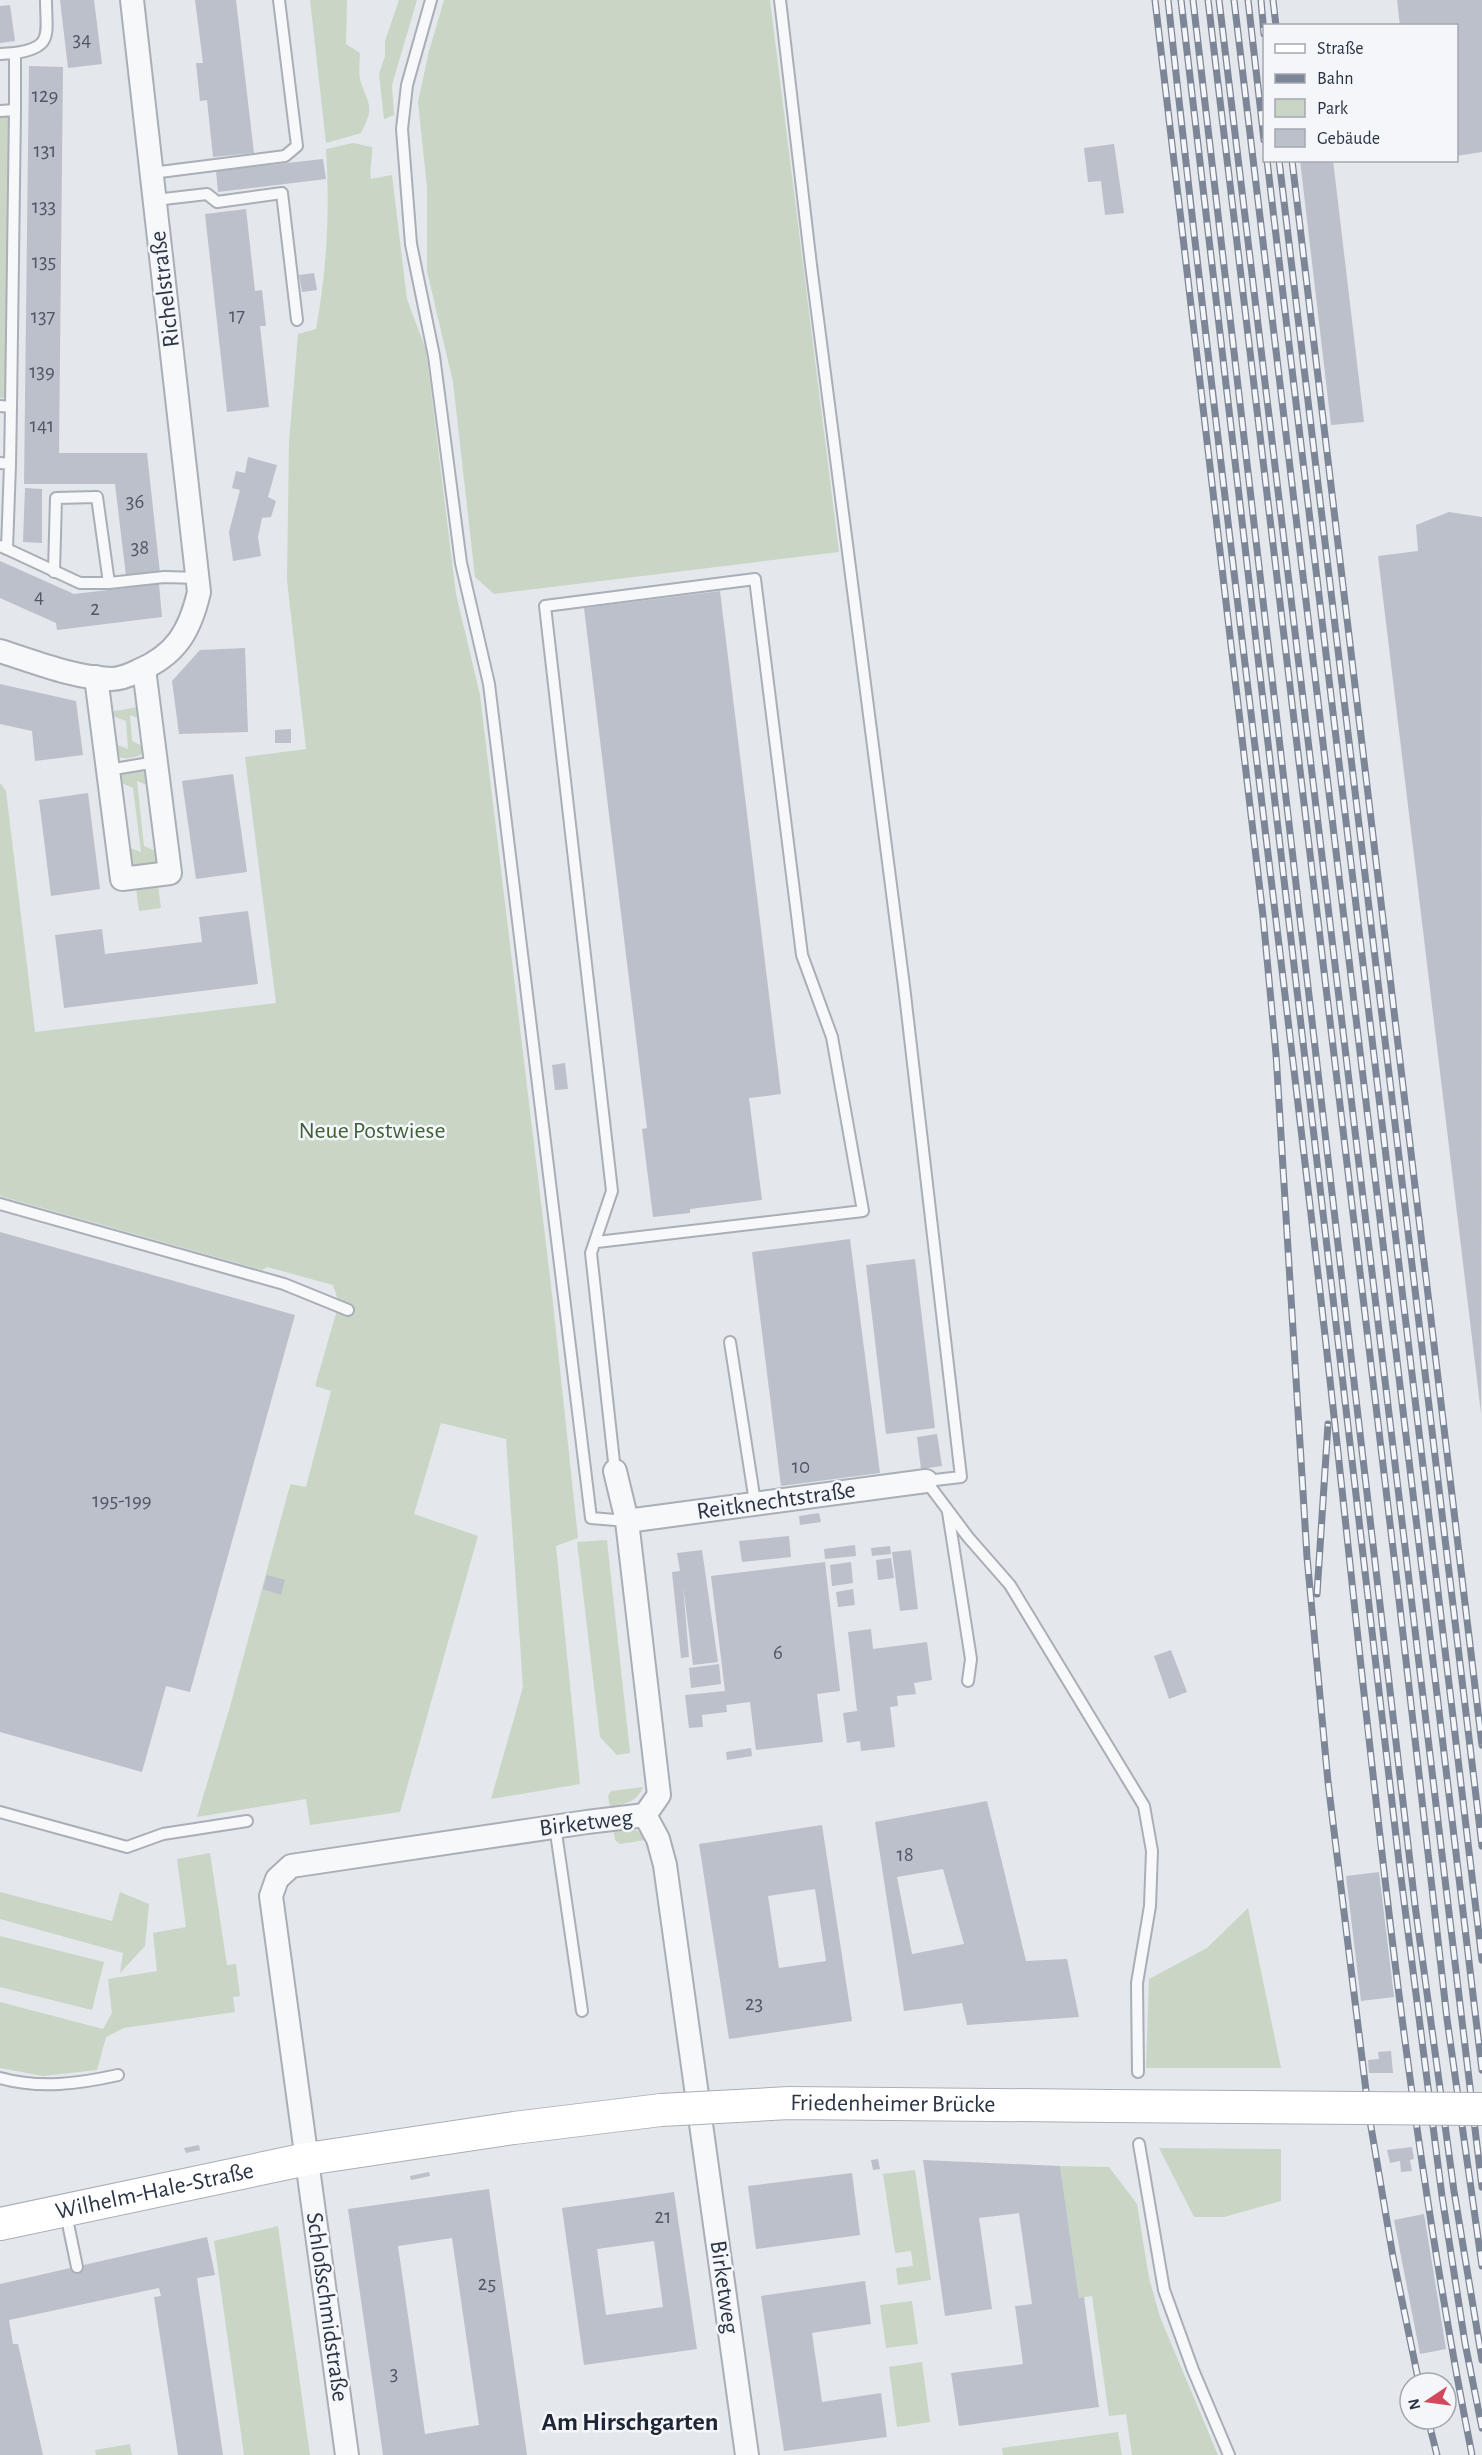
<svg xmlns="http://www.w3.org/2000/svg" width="1482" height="2455" viewBox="0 0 1482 2455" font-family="'Alegreya Sans',sans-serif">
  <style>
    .green { fill: #c9d6c5 }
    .building { fill: #bbc0ca; fill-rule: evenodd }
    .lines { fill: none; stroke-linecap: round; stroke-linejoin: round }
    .lane-casing { stroke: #a9aeb7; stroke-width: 14 }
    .street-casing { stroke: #a9aeb7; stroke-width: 26 }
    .secondary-casing { stroke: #a9aeb7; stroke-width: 34 }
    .lane { stroke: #f7f8fa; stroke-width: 10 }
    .street { stroke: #f7f8fa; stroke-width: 22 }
    .secondary { stroke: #fff; stroke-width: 32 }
    .rail-casing { stroke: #7d8696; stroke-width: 7 }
    .rail { stroke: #f4f6f9; stroke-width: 4.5; stroke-dasharray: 14; stroke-linecap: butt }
    .secondary-bridge-casing { stroke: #a9aeb7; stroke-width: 34; stroke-linecap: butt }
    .secondary-bridge { stroke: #fff; stroke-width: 32 }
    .labels { text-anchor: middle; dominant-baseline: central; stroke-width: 5; stroke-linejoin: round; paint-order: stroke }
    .number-label { font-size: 21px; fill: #4f5766 }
    .street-label { font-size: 24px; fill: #2b3445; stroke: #f4f6f9 }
    .park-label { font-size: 24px; fill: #3f6138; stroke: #f4f6f9 }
    .neighbourhood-label { font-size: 26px; font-weight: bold; fill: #1d2536; stroke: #f4f6f9 }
  </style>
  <rect width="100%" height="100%" fill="#e4e7ec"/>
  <g class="green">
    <path d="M310,0H347L346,44L360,53C360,62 358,74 361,83C370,107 374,108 361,133L326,143Z"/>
    <path d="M399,0H417L392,85L394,115L384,119L379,74L385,56V41Z"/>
    <path d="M444,0H770L839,552L494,594L475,577L453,382L427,271V188L418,102L429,51Z"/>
    <path d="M10,116L5,398H0V118Z"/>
    <path d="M353,143L372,147C373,159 369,167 371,179L392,175L407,299L426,350L456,594L480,695L552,1294L578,1538L556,1546L580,1784L491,1799L523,1687L506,1439L441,1423L414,1514L478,1536L400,1812L310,1825L306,1799L197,1817L229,1710L289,1489L291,1484L306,1487L331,1391L315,1386L339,1303L333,1285L267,1267L262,1270L0,1196V783L6,791L35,1032L276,1003L245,757L306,749L287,580L289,442L298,334L316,329C327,269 330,210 326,149Z"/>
    <path d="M143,706L145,721L130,715L132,741L148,749C142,757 127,760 118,757L113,743L128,749L126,721L110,715V712Z"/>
    <path d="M145,771L151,776L152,787L137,781L144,846L160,853L158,865L132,869L125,846L141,852L133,788L118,781L120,774Z"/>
    <path d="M158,885L161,908L139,911L136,888Z"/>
    <path d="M607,1540L630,1753L617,1755L600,1737L577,1542Z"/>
    <path d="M643,1787C637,1802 625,1804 610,1807L608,1796L611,1791Z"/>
    <path d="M627,1827L640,1832L645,1840L620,1844L615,1840L613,1829Z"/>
    <path d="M210,1853L227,1965L236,1964L240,1996L233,1997L235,2012L124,2028L106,2037L97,2070L43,2076L0,2068V2002L103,2029L112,2013L108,1979L157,1971L153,1933L186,1927L177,1859Z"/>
    <path d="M0,1892L112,1921L120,1892L149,1904L145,1946L120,1973L123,1953L0,1919Z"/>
    <path d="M1248,1908L1281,2068H1146L1149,1979L1207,1948Z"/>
    <path d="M0,1936L104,1962L92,2010L0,1987Z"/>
    <path d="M1159,2148L1281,2149V2201L1224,2217H1194Z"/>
    <path d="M1060,2166L1109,2167L1137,2204L1149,2278L1160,2317L1218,2455H1132L1126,2414L1109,2416L1092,2296L1079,2298Z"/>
    <path d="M915,2170L931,2280L898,2285L896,2268L913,2266L911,2251L895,2253L883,2174Z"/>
    <path d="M278,2226L310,2455H244L214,2241Z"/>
    <path d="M912,2301L918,2344L886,2348L880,2305Z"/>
    <path d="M922,2362L930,2422L897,2427L889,2367Z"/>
    <path d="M1118,2432L1122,2455H1003L1002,2448Z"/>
    <path d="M130,2444L132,2455H96L95,2450Z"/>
  </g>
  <g class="building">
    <path d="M60,0H94L102,64L68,68Z"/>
    <path d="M195,0H236L254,153L213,157L207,100L200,101L196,63H203Z"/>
    <path d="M1397,0H1482V152L1456,156V26H1400Z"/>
    <path d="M10,5L15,41L0,43V6Z"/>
    <path d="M29,66L63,67L59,453H147L160,573L126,576L115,484H24Z"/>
    <path d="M1114,144L1124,213L1105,215L1101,181L1088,182L1084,148Z"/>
    <path d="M323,159L326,179L218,192L216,171Z"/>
    <path d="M1300,160H1333L1364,422L1331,425Z"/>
    <path d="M246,209L255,291L262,290L266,326H260L269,407L227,412L205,214Z"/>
    <path d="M314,273L317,290L302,292L299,275Z"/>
    <path d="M248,457L277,465L268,497L276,501L271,517L262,518L258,537L261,556L233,561L229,532L240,490L232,488L236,471L245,473Z"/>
    <path d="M25,488L42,489V543L23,542Z"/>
    <path d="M1449,512L1482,517L1481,1413L1378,556L1418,551L1416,525Z"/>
    <path d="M0,561L74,594L159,584L162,617L57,630L56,623L0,598Z"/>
    <path d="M720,591L781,1094L749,1098L762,1200L690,1209V1213L653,1217L642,1129L647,1128L584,608Z"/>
    <path d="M245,648L248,732L179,734L172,681L200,650Z"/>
    <path d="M0,684L76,701L83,755L35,761L32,731L0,724Z"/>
    <path d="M291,729V743H275V730Z"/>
    <path d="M233,774L247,872L196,879L182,781Z"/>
    <path d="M88,793L100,889L51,896L39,800Z"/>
    <path d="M248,911L258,984L64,1008L55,935L102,929L105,954L202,942L199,917Z"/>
    <path d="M565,1063L568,1089L555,1090L552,1065Z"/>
    <path d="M0,1232L295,1315L190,1692L166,1686L142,1772L0,1732Z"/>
    <path d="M850,1239L880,1473L781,1486L752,1252Z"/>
    <path d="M915,1259L935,1428L886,1434L866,1265Z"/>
    <path d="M937,1434L942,1466L921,1469L917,1437Z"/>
    <path d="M819,1513L821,1522L800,1525L799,1516Z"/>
    <path d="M789,1536L791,1557L742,1562L739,1541Z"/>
    <path d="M855,1545L856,1556L825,1559L824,1549Z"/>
    <path d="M890,1546L891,1554L872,1556L871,1548Z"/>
    <path d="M702,1550L718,1662L693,1665L683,1585L689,1657L681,1658L672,1572L680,1571L677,1553Z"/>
    <path d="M911,1550L918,1609L900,1611L892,1552Z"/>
    <path d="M891,1558L894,1578L878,1580L876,1560Z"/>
    <path d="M825,1562L840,1691L817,1694L823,1742L756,1750L750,1702L726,1705L727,1712L702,1715L703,1727L689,1728L685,1695L725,1691L711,1576Z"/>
    <path d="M851,1562L853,1583L832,1586L830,1565Z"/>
    <path d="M267,1575L285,1580L281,1595L263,1589Z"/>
    <path d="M853,1589L855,1605L838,1607L836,1592Z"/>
    <path d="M871,1629L873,1649L927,1642L932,1680L914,1683L916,1694L897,1696L898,1706L890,1707L895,1747L861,1751L860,1741L847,1743L843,1713L857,1711L848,1632Z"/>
    <path d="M1171,1650L1187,1692L1169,1699L1154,1656Z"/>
    <path d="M719,1664L721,1684L691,1688L689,1668Z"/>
    <path d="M751,1748L752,1756L727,1760L726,1752Z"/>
    <path d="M987,1801L1026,1961L1067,1959L1079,2017L967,2025L962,2003L904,2011L875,1822ZM943,1869L964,1944L912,1954L897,1877Z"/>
    <path d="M822,1825L852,2021L729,2039L699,1844ZM815,1889L826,1961L779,1968L768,1896Z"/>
    <path d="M1379,1872L1394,1997L1361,2001L1346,1876Z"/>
    <path d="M1391,2051L1393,2073H1369L1368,2060L1379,2059L1378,2052Z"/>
    <path d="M199,2145L200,2150L186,2153L184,2148Z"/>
    <path d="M1412,2147L1414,2159L1410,2160L1412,2171L1401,2172L1400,2161L1390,2163L1387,2150Z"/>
    <path d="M878,2159L880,2169L873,2170L871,2160Z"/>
    <path d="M923,2160L1060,2166L1079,2298L1084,2297L1099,2407L959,2426L951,2373L1023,2364L1015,2306L1032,2304L1019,2213L979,2218L992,2309L945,2316Z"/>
    <path d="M429,2172L430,2176L411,2180L410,2176Z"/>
    <path d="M852,2173L860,2235L756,2249L748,2186Z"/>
    <path d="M489,2189L527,2455H383L348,2209ZM452,2238L479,2425L425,2434L398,2246Z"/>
    <path d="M674,2192L697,2349L584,2365L562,2208ZM654,2241L663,2307L606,2315L597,2249Z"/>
    <path d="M1424,2214L1446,2349L1420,2354L1394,2220Z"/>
    <path d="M207,2237L215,2275L197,2278L223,2455H178L154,2297L161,2296L159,2288L9,2320L13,2344H18L43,2455H0V2284Z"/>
    <path d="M865,2281L871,2324L812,2333L822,2402L881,2393L887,2437L784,2451L761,2296Z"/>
  </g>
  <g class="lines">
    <defs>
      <g id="lane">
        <path d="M431,0L407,85L402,129L411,244L434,356L461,563L489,684L591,1518L627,1521"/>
        <path d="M780,0L811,265L904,986L961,1477L926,1481"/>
        <path d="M0,54L15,53"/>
        <path d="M15,110V53C54,47 46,34 46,0"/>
        <path d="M0,111L15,110L11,407L0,406"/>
        <path d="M152,173L285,156L297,146L279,0"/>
        <path d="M155,200L207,194L217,202L282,193L297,320"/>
        <path d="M0,463L10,464L7,549L0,546"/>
        <path d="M10,464L11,407"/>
        <path d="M7,549L80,583H109L164,577L199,578"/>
        <path d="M54,572L56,498L97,497L109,583"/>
        <path d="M108,770L156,762"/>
        <path d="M0,1204L284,1284L348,1310"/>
        <path d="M597,1242L863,1211L832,1037L802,955L755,579L545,606L612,1191L591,1253L615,1471"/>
        <path d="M730,1342L755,1502"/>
        <path d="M926,1481L968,1537L1010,1585L1144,1806L1152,1851L1150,1906L1137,1983L1138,2072"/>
        <path d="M948,1512L971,1659L968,1681"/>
        <path d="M0,1812L127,1847L163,1834L247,1821"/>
        <path d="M555,1826L582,2011"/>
        <path d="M0,2078C40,2089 78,2084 118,2075"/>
        <path d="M1139,2144L1164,2290L1193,2370L1229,2455"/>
        <path d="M66,2214L77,2267"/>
      </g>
      <g id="street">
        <path d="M0,651C35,662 74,678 111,679C120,679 130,675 138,671C176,655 190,631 199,592L132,0"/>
        <path d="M96,677L122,879L170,873L144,669"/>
        <path d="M615,1471L627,1521L659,1795L645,1815"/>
        <path d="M627,1521L926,1481"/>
        <path d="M347,2455L271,1896L277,1879L291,1866L587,1822L645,1815L658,1839L665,1865L747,2455"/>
      </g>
      <g id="secondary">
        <path id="s1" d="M737,2106L789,2103L1110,2106"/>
        <path id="s2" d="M0,2224L307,2159L514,2128L661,2110"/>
      </g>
    </defs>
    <use href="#lane" class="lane-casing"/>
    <use href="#street" class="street-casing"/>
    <use href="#secondary" class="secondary-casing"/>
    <use href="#lane" class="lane"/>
    <use href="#street" class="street"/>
    <use href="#secondary" class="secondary"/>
    <defs>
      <g id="rail">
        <path d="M1155,0L1263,916L1276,1054L1307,1557L1328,1782L1369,2115L1393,2257L1419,2383"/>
        <path d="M1168,0C1215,437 1272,872 1322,1309C1366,1691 1397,2077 1472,2455"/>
        <path d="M1181,0L1399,1862L1442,2196L1465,2343L1482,2428"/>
        <path d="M1193,0L1415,1905L1454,2191L1482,2360"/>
        <path d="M1208,0L1397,1582L1447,2019L1482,2266"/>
        <path d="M1219,0L1482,2187"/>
        <path d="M1234,0L1482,2070"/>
        <path d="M1248,0L1264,140"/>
        <path d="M1261,0L1264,34"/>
        <path d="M1273,0L1276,26"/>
        <path d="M1267,160L1482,1960"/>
        <path d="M1279,160L1482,1846"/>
        <path d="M1292,160L1482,1745"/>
        <path d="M1317,1594L1328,1424"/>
        <path d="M1428,2419L1437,2455"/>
      </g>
    </defs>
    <use href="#rail" class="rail-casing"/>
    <use href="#rail" class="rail"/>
    <defs>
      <g id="secondary-bridge">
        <path d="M1110,2106L1482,2109"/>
        <path d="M661,2110L737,2106"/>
      </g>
    </defs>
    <use href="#secondary-bridge" class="secondary-bridge-casing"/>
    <use href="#secondary-bridge" class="secondary-bridge"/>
  </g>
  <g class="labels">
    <g class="number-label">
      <text x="82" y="39">34</text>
      <text x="45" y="95">129</text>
      <text x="45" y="150">131</text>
      <text x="44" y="206">133</text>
      <text x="44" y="261">135</text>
      <text x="237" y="315">17</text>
      <text x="43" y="316">137</text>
      <text x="42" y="371">139</text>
      <text x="42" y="425">141</text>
      <text x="135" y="501">36</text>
      <text x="140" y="547">38</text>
      <text x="39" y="596">4</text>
      <text x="95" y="608">2</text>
      <text x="801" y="1466">10</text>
      <text x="122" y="1500">195-199</text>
      <text x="778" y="1652">6</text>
      <text x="905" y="1854">18</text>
      <text x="754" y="2003">23</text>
      <text x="663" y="2216">21</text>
      <text x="487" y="2283">25</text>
      <text x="394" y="2373">3</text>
    </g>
    <g class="street-label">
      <text transform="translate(165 289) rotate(-97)">Richelstraße</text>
      <text transform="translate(776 1501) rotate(-8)">Reitknechtstraße</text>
      <text transform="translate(586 1823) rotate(-7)">Birketweg</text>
      <text stroke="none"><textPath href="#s1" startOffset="156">Friedenheimer Brücke</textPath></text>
      <text stroke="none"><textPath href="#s2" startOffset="158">Wilhelm-Hale-Straße</textPath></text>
      <text transform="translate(724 2287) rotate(82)">Birketweg</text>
      <text transform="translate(327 2307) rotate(82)">Schloßschmidstraße</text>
    </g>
    <g class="park-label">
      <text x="372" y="1131">Neue Postwiese</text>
    </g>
    <g class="neighbourhood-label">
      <text x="630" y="2422">Am Hirschgarten</text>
    </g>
  </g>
  <rect x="1263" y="24" width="195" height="138" fill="#f4f6f9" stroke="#a4a8b1" stroke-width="1.5"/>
  <rect x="1275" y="44" width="30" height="9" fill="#ffffff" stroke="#a4a8b1" stroke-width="1.5"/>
  <text x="1317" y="54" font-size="18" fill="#2b3445">Straße</text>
  <rect x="1275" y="74" width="30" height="9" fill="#7d8696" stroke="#a4a8b1" stroke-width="1.5"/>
  <text x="1317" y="84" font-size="18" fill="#2b3445">Bahn</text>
  <rect x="1275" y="99" width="30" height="18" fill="#c9d6c5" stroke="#a4a8b1" stroke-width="1.5"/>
  <text x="1317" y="114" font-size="18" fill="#2b3445">Park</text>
  <rect x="1275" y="129" width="30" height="18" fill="#bbc0ca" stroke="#a4a8b1" stroke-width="1.5"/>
  <text x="1317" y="144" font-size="18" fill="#2b3445">Gebäude</text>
  <g transform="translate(1428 2401) rotate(257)"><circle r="28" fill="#f4f6f9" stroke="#a4a8b1" stroke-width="1.5"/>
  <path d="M0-4.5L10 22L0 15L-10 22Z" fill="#d1495b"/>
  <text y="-9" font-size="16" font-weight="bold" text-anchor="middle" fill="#2b3445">N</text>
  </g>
</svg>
